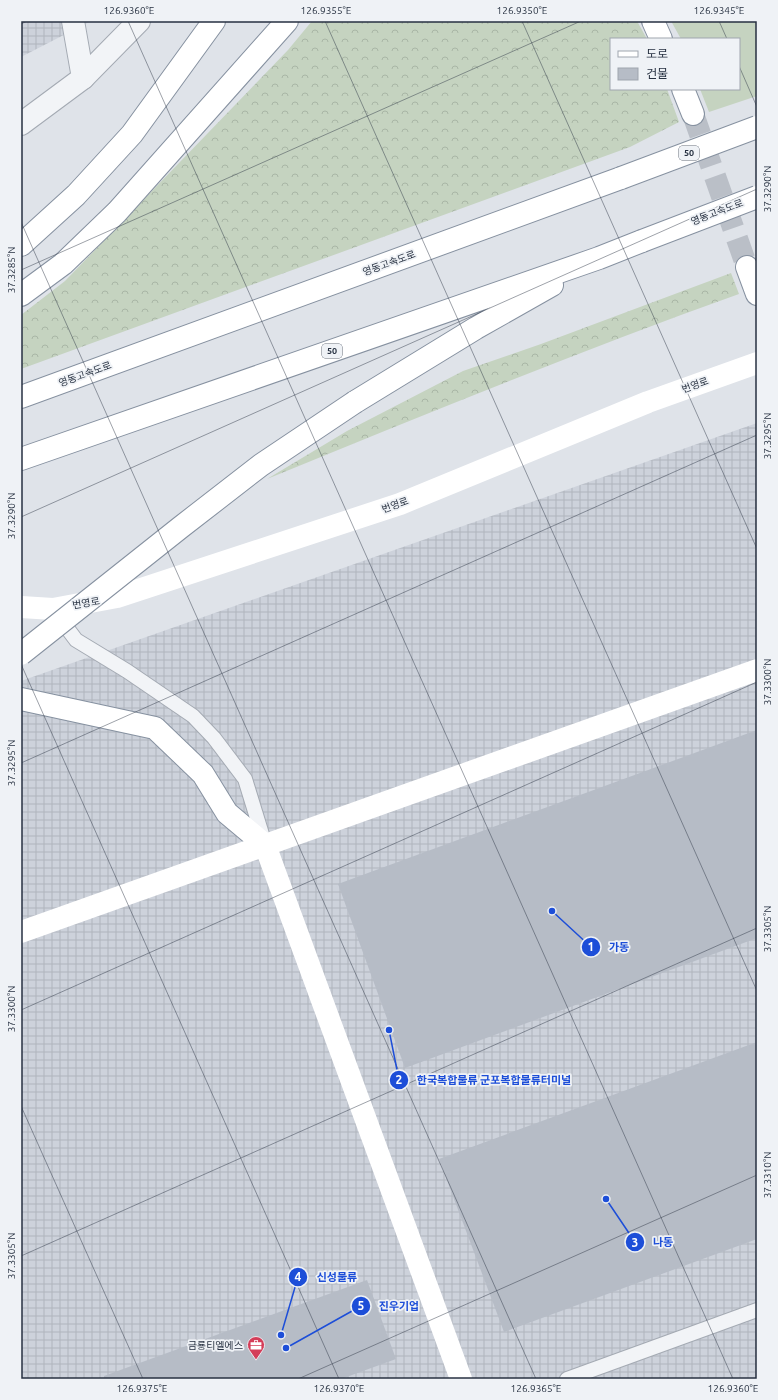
<svg xmlns="http://www.w3.org/2000/svg" width="778" height="1400" viewBox="0 0 778 1400" font-family="Ubuntu,'Noto Sans KR',sans-serif">
  <style>
    .industrial { fill: url(#industrial-grid) }
    .grass { fill: #c5d3c0 }
    .forest { fill: url(#forest-crowns) }
    .building { fill: #b6bcc6 }
    .lines { fill: none; stroke-linecap: round; stroke-linejoin: round }
    .highway-tunnel { stroke: #babfc7; stroke-width: 22; stroke-dasharray: 22 11; stroke-linecap: butt }
    .lane-casing { stroke: #a4aab3; stroke-width: 16 }
    .street-casing { stroke: #a4aab3; stroke-width: 24 }
    .highway-casing { stroke: #8691a0; stroke-width: 24 }
    .lane { stroke: #f2f4f7; stroke-width: 14 }
    .street { stroke: #f2f4f7; stroke-width: 22 }
    .secondary { stroke: #fff; stroke-width: 22 }
    .highway { stroke: #fff; stroke-width: 22 }
    .highway-bridge-casing { stroke: #8691a0; stroke-width: 24; stroke-linecap: butt }
    .highway-bridge { stroke: #fff; stroke-width: 22 }
    .ticks { fill: none; stroke: #273141; stroke-width: 1; stroke-opacity: 0.45 }
    .labels { text-anchor: middle; dominant-baseline: central; stroke-width: 3.5; stroke-linejoin: round; paint-order: stroke }
    .shield { fill: #eff2f6; stroke: #636b77; stroke-width: 1 }
    .shield-label { font-size: 9px; font-weight: bold; fill: #273141 }
    .street-label { font-size: 10px; fill: #273141; stroke: #eff2f6 }
    .poi-label { font-size: 10px; fill: #273141; stroke: #eff2f6; text-anchor: end }
    .leader { fill: none; stroke: #1d4ed8; stroke-width: 1.5 }
    .callout-dot { fill: #1d4ed8; stroke: #eff2f6; stroke-width: 1.5 }
    .mark-label { font-size: 12px; text-anchor: middle; font-weight: bold; fill: #fff }
    .callout-label { font-size: 11px; text-anchor: middle; font-weight: bold; fill: #1d4ed8; stroke: #eff2f6; stroke-width: 3.5; stroke-linejoin: round; paint-order: stroke }
    .neatline { fill: none; stroke: #273141; stroke-width: 1.5 }
    .ticks-label { font-size: 10px; text-anchor: middle; fill: #273141 }
  </style>
  <defs>
    <pattern id="industrial-grid" width="8" height="8" patternUnits="userSpaceOnUse"><rect width="8" height="8" fill="#cdd2db"/><path d="M0 4h8M4 0v8" fill="none" stroke="#b0b5bd"/></pattern>
    <pattern id="forest-crowns" width="20" height="18" patternUnits="userSpaceOnUse"><rect width="20" height="18" fill="#c5d3c0"/><path d="M2 6a3 3 0 1 1 6 0M12 15a3 3 0 1 1 6 0" fill="none" stroke="#a9b6a6"/></pattern>
  </defs>
  <rect width="100%" height="100%" fill="#dfe3e9"/>
  <g class="industrial">
    <path d="M21,21H91L21,57Z"/>
    <path d="M757,423V1379H21V681Z"/>
  </g>
  <path class="grass" d="M671,21H757V96L709,112L700,89H739V39H681Z"/>
  <g class="forest">
    <path d="M312,21H637L647,39H611V89H667L679,122L630,147L21,369V315L65,281L288,50Z"/>
    <path d="M731,273L739,294C580,351 423,415 267,479L347,431L463,371L541,344Z"/>
  </g>
  <g class="building">
    <path d="M757,730V938L405,1068L338,884Z"/>
    <path d="M757,1042V1239L504,1332L439,1159Z"/>
    <path d="M367,1280L396,1359L341,1379H104V1376Z"/>
  </g>
  <g class="lines">
    <path class="highway-tunnel" d="M693,114L747,267"/>
    <defs>
      <g id="lane">
        <path d="M58,616L76,640L127,671L193,716L214,738L245,779L265,844"/>
        <path d="M567,1379L757,1310"/>
      </g>
      <g id="street">
        <path d="M73,21L83,78"/>
        <path d="M21,124L83,78L139,21"/>
      </g>
      <g id="highway">
        <path d="M653,21L661,39"/>
        <path d="M683,89L693,114"/>
        <path d="M21,245L76,195L132,134L214,21"/>
        <path d="M747,267L757,294"/>
        <path d="M21,295L63,264L117,212L287,21"/>
        <path d="M21,397L621,178"/>
        <path d="M355,402L476,328L552,285"/>
        <path d="M21,459L599,258L642,241"/>
        <path d="M21,699L155,728L203,774L227,813L265,845"/>
      </g>
    </defs>
    <use href="#lane" class="lane-casing"/>
    <use href="#street" class="street-casing"/>
    <use href="#highway" class="highway-casing"/>
    <use href="#lane" class="lane"/>
    <use href="#street" class="street"/>
    <g class="secondary">
      <path d="M21,607L53,609L117,597L400,504L648,402L757,363"/>
      <path d="M265,845L461,1379"/>
      <path d="M21,932L757,670"/>
    </g>
    <use href="#highway" class="highway"/>
    <defs>
      <g id="highway-bridge">
        <path d="M621,178L757,127"/>
        <path d="M642,241L757,197"/>
        <path d="M21,654L181,527L261,465L355,402"/>
      </g>
    </defs>
    <use href="#highway-bridge" class="highway-bridge-casing"/>
    <use href="#highway-bridge" class="highway-bridge"/>
  </g>
  <path class="ticks" d="M128,21L733,1379M325,21L757,991M522,21L757,549M719,21L727,39M21,24L27,21M739,66L757,107M21,222L536,1379M21,270L581,21M21,517L757,189M21,664L339,1379M21,763L757,435M21,1010L757,682M21,1106L143,1379M21,1256L757,928M298,1379L757,1175"/>
  <defs>
    <symbol id="office-pin" viewBox="-11 -11 22 30"><path d="M0 17L-7.5 6A9.5 9.5 0 1 1 7.5 6Z" fill="#d43e59" stroke="#eff2f6"/><path d="M-6-3h4V-5.5h4V-3h4V5H-6ZM-1-4.5V-3h2v-1.5ZM-6 0V1H6V0Z" fill="#fff"/></symbol>
  </defs>
  <g fill-rule="evenodd">
    <use href="#office-pin" x="246" y="1335" width="20" height="27"/>
  </g>
  <g class="labels">
    <g class="shield">
      <rect x="679" y="146" width="20" height="14" rx="3"/>
      <rect x="322" y="344" width="20" height="14" rx="3"/>
    </g>
    <g class="shield-label">
      <text x="689" y="153">50</text>
      <text x="332" y="351">50</text>
    </g>
    <g class="street-label">
      <text transform="translate(717 212) rotate(-21)">영동고속도로</text>
      <text transform="translate(389 263) rotate(-20)">영동고속도로</text>
      <text transform="translate(85 374) rotate(-20)">영동고속도로</text>
      <text transform="translate(695 385) rotate(-20)">번영로</text>
      <text transform="translate(395 505) rotate(-20)">번영로</text>
      <text transform="translate(86 603) rotate(-10)">번영로</text>
    </g>
    <g class="poi-label">
      <text x="243" y="1345">금룡티엘에스</text>
    </g>
  </g>
  <path class="leader" d="M552 911L591 947M389 1030L399 1080M606 1199L635 1242M281 1335L298 1277M286 1348L361 1306"/>
  <g class="callout-dot">
    <circle cx="552" cy="911" r="4"/>
    <circle cx="389" cy="1030" r="4"/>
    <circle cx="606" cy="1199" r="4"/>
    <circle cx="281" cy="1335" r="4"/>
    <circle cx="286" cy="1348" r="4"/>
    <circle cx="591" cy="947" r="10"/>
    <circle cx="399" cy="1080" r="10"/>
    <circle cx="635" cy="1242" r="10"/>
    <circle cx="298" cy="1277" r="10"/>
    <circle cx="361" cy="1306" r="10"/>
  </g>
  <g class="mark-label">
    <text x="591" y="951">1</text>
    <text x="399" y="1084">2</text>
    <text x="635" y="1247">3</text>
    <text x="298" y="1281">4</text>
    <text x="361" y="1310">5</text>
  </g>
  <g class="callout-label">
    <text x="619" y="951">가동</text>
    <text x="494" y="1084">한국복합물류 군포복합물류터미널</text>
    <text x="663" y="1246">나동</text>
    <text x="337" y="1281">신성물류</text>
    <text x="399" y="1310">진우기업</text>
  </g>
  <rect width="778" height="1400" fill="none" stroke="#eff2f6" stroke-width="44"/>
  <rect x="610" y="38" width="130" height="52" fill="#eff2f6" stroke="#9fa5ae"/>
  <rect x="618" y="51" width="20" height="6" fill="#ffffff" stroke="#9fa5ae"/>
  <text x="646" y="58" font-size="12" fill="#273141">도로</text>
  <rect x="618" y="68" width="20" height="12" fill="#b6bcc6" stroke="#9fa5ae"/>
  <text x="646" y="78" font-size="12" fill="#273141">건물</text>
  <rect x="22" y="22" width="734" height="1356" class="neatline"/>
  <g class="ticks-label">
    <text x="129" y="14">126.9360°E</text>
    <text x="326" y="14">126.9355°E</text>
    <text x="522" y="14">126.9350°E</text>
    <text x="719" y="14">126.9345°E</text>
    <text transform="translate(767 189) rotate(-90)" y="4">37.3290°N</text>
    <text transform="translate(11 270) rotate(-90)" y="4">37.3285°N</text>
    <text transform="translate(767 436) rotate(-90)" y="4">37.3295°N</text>
    <text transform="translate(11 516) rotate(-90)" y="4">37.3290°N</text>
    <text transform="translate(767 682) rotate(-90)" y="4">37.3300°N</text>
    <text transform="translate(11 763) rotate(-90)" y="4">37.3295°N</text>
    <text transform="translate(767 929) rotate(-90)" y="4">37.3305°N</text>
    <text transform="translate(11 1009) rotate(-90)" y="4">37.3300°N</text>
    <text transform="translate(767 1175) rotate(-90)" y="4">37.3310°N</text>
    <text transform="translate(11 1256) rotate(-90)" y="4">37.3305°N</text>
    <text x="142" y="1392">126.9375°E</text>
    <text x="339" y="1392">126.9370°E</text>
    <text x="536" y="1392">126.9365°E</text>
    <text x="733" y="1392">126.9360°E</text>
  </g>
</svg>
